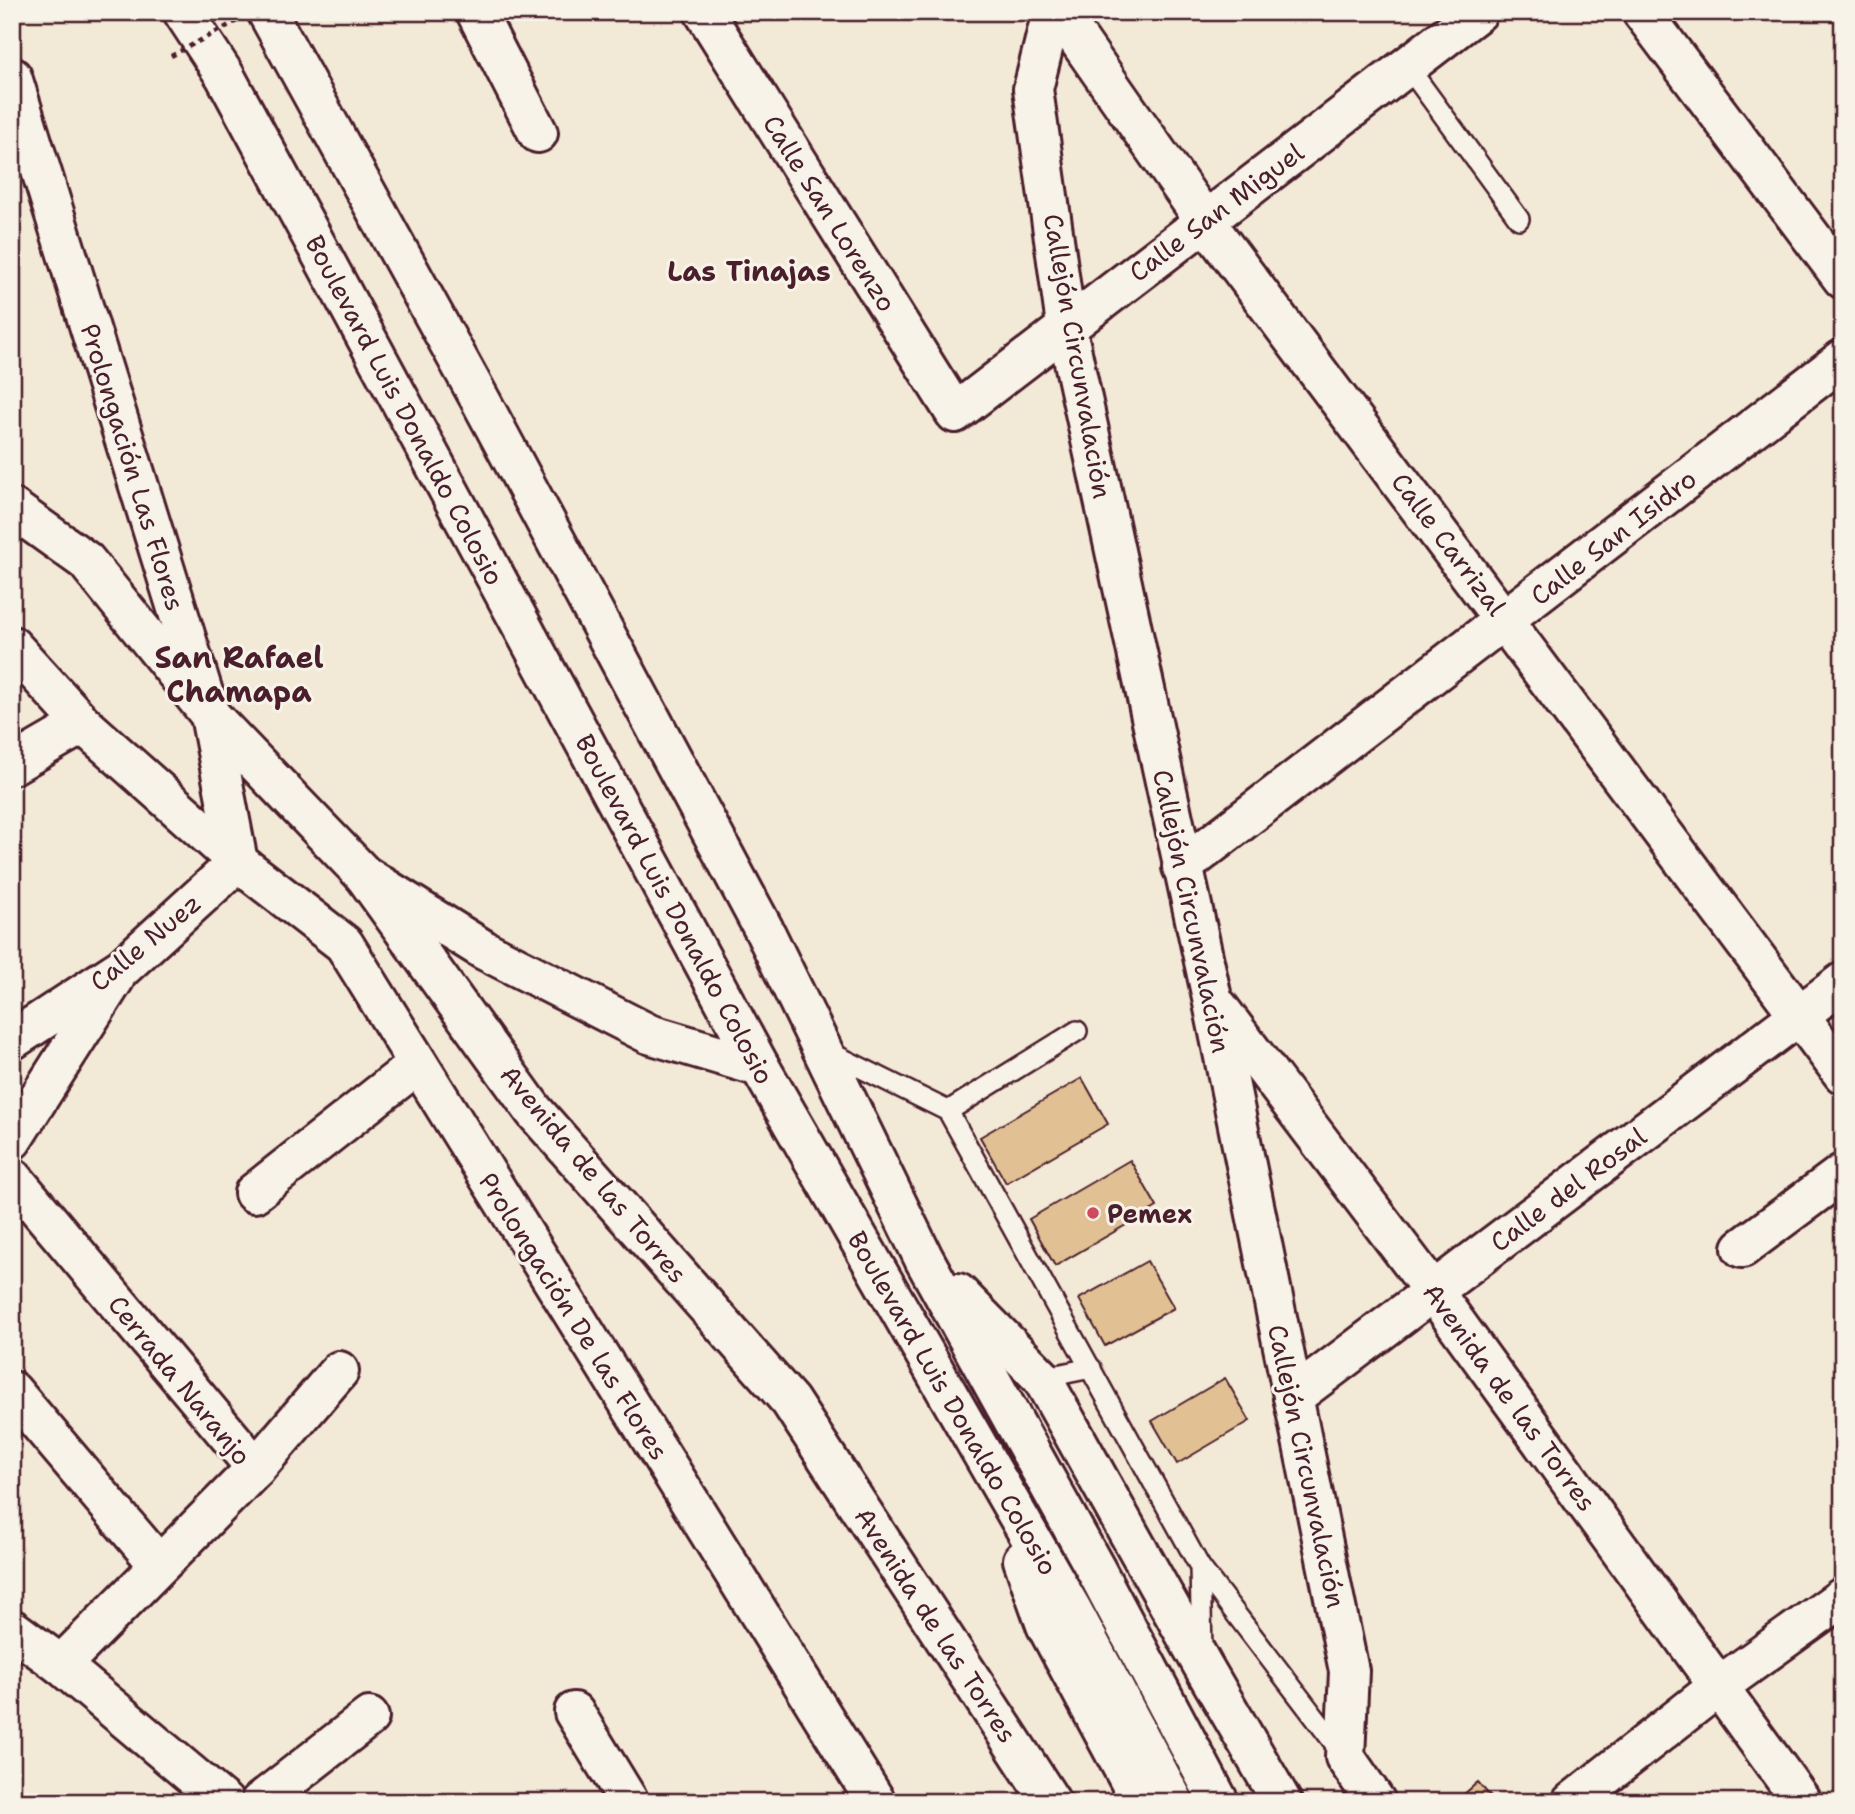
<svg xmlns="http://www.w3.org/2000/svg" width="1855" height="1814" viewBox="0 0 1855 1814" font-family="'Shantell Sans',sans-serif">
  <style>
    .building { fill: #e1c093; stroke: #4a1f2b; stroke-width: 2 }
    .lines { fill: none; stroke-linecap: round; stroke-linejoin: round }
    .lane-casing { stroke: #4a1f2b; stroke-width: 24 }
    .street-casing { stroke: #4a1f2b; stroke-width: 44 }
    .secondary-casing { stroke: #4a1f2b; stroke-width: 44 }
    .highway-casing { stroke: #4a1f2b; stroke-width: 44 }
    .lane { stroke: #f7f3e8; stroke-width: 19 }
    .street { stroke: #f7f3e8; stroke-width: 38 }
    .secondary { stroke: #f7f3e8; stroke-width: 38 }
    .highway { stroke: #f7f3e8; stroke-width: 38 }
    .path-bridge { stroke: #4a1f2b; stroke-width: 4.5; stroke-dasharray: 5 5; stroke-linecap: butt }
    .poi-dot { fill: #d1495b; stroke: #f7f3e8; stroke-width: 2.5 }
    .labels { text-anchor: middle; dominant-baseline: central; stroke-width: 6; stroke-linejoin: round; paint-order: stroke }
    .street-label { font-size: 26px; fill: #4a1f2b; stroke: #f7f3e8 }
    .poi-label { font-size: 26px; font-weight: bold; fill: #4a1f2b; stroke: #f7f3e8; text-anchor: start }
    .neighbourhood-label { font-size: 28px; font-weight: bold; fill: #4a1f2b; stroke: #f7f3e8 }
    .quarter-label { font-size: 30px; font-weight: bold; fill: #4a1f2b; stroke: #f7f3e8 }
  </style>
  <rect width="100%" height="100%" fill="#f3e9d7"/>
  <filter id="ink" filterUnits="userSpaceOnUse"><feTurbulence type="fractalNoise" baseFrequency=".0143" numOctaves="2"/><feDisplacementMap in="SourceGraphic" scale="14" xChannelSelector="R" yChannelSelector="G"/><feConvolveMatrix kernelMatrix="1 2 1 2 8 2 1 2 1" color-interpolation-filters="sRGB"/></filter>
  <g filter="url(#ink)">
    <g class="building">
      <path d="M1082,1078L1108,1124L1006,1183L980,1137Z"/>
      <path d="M1130,1160L1157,1207L1055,1266L1029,1219Z"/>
      <path d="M1147,1261L1174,1308L1105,1346L1079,1299Z"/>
      <path d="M1225,1378L1250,1421L1177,1464L1152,1421Z"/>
      <path d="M1478,1782L1495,1802H1455Z"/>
    </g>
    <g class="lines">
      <defs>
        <g id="lane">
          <path d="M1408,67L1519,219"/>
          <path d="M827,1051L948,1111L1200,1567L1342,1753"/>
          <path d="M948,1111L1077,1031"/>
          <path d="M1042,1378L1091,1368"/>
          <path d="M1200,1567L1202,1650"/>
        </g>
        <g id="street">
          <path d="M476,12L538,133"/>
          <path d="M704,12L955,413L1478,12"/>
          <path d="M1052,12L1033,89L1066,325L1212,998L1349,1671L1345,1757L1376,1802"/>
          <path d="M1059,12L1205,221L1843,1074"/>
          <path d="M12,77L210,715L238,862"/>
          <path d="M12,646L83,724L238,862L344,944L876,1802"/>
          <path d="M12,765L83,724"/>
          <path d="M1182,867L1843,359"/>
          <path d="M364,875L534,1111L790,1401L1051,1802"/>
          <path d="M1219,1008L1433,1291L1802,1802"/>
          <path d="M12,1040L122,968L238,862"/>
          <path d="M12,1140L115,978"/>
          <path d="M12,1177L256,1468"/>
          <path d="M254,1193L418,1064"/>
          <path d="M1742,1248L1843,1173"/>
          <path d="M12,1391L159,1565"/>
          <path d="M1293,1397L1843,982"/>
          <path d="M12,1629L61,1665L224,1802"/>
          <path d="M61,1665L256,1468L339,1371"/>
          <path d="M574,1712L629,1802"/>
          <path d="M260,1802L369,1717"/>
          <path d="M1572,1802L1719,1686L1843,1597"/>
        </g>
        <g id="secondary">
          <path d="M1642,12L1843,279"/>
          <path d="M12,508L86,561L210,715L364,875L484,950L649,1034L760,1067"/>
        </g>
        <g id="highway">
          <path d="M183,12L225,76L760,1067L1072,1610L1174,1802"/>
          <path d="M267,12L482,403L764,930L924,1259L1096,1570L1219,1802"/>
          <path d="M958,1293L1042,1378L1203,1666L1282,1802"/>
          <path d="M1023,1560L1046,1625L1141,1802"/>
        </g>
      </defs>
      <use href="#lane" class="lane-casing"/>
      <use href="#street" class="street-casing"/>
      <use href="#secondary" class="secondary-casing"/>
      <use href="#highway" class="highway-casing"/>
      <use href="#lane" class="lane"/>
      <use href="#street" class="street"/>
      <use href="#secondary" class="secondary"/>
      <use href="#highway" class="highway"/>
      <path class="path-bridge" d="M171,56L254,12"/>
    </g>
  </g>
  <circle class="poi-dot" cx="1093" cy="1213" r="7"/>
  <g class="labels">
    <g class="street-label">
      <text transform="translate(1216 212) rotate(-37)">Calle San Miguel</text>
      <text transform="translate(830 213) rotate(58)">Calle San Lorenzo</text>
      <text transform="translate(1078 356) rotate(80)">Callejón Circunvalación</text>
      <text transform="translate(405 410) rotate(62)">Boulevard Luis Donaldo Colosio</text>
      <text transform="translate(133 467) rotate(73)">Prolongación Las Flores</text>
      <text transform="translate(1613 537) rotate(-38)">Calle San Isidro</text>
      <text transform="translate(1449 544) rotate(53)">Calle Carrizal</text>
      <text transform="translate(675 909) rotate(62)">Boulevard Luis Donaldo Colosio</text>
      <text transform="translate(1192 911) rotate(78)">Callejón Circunvalación</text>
      <text transform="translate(145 942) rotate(-40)">Calle Nuez</text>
      <text transform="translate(594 1174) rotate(50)">Avenida de las Torres</text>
      <text transform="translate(1568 1189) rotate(-37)">Calle del Rosal</text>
      <text transform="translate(574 1316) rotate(58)">Prolongación De las Flores</text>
      <text transform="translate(180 1380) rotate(51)">Cerrada Naranjo</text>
      <text transform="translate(1510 1397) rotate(54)">Avenida de las Torres</text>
      <text transform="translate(953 1403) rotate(60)">Boulevard Luis Donaldo Colosio</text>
      <text transform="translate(1307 1466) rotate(78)">Callejón Circunvalación</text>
      <text transform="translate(936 1625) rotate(57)">Avenida de las Torres</text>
    </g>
    <g class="poi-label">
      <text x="1107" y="1213">Pemex</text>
    </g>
    <g class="neighbourhood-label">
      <text x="749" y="271">Las Tinajas</text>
    </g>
    <g class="quarter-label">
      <text x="239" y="657">San Rafael<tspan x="239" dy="34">Chamapa</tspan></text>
    </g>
  </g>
  <rect width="1855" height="1814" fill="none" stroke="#f7f3e8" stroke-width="42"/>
  <rect x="21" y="21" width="1813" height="1772" fill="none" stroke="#4a1f2b" stroke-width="2.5" filter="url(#ink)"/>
</svg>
